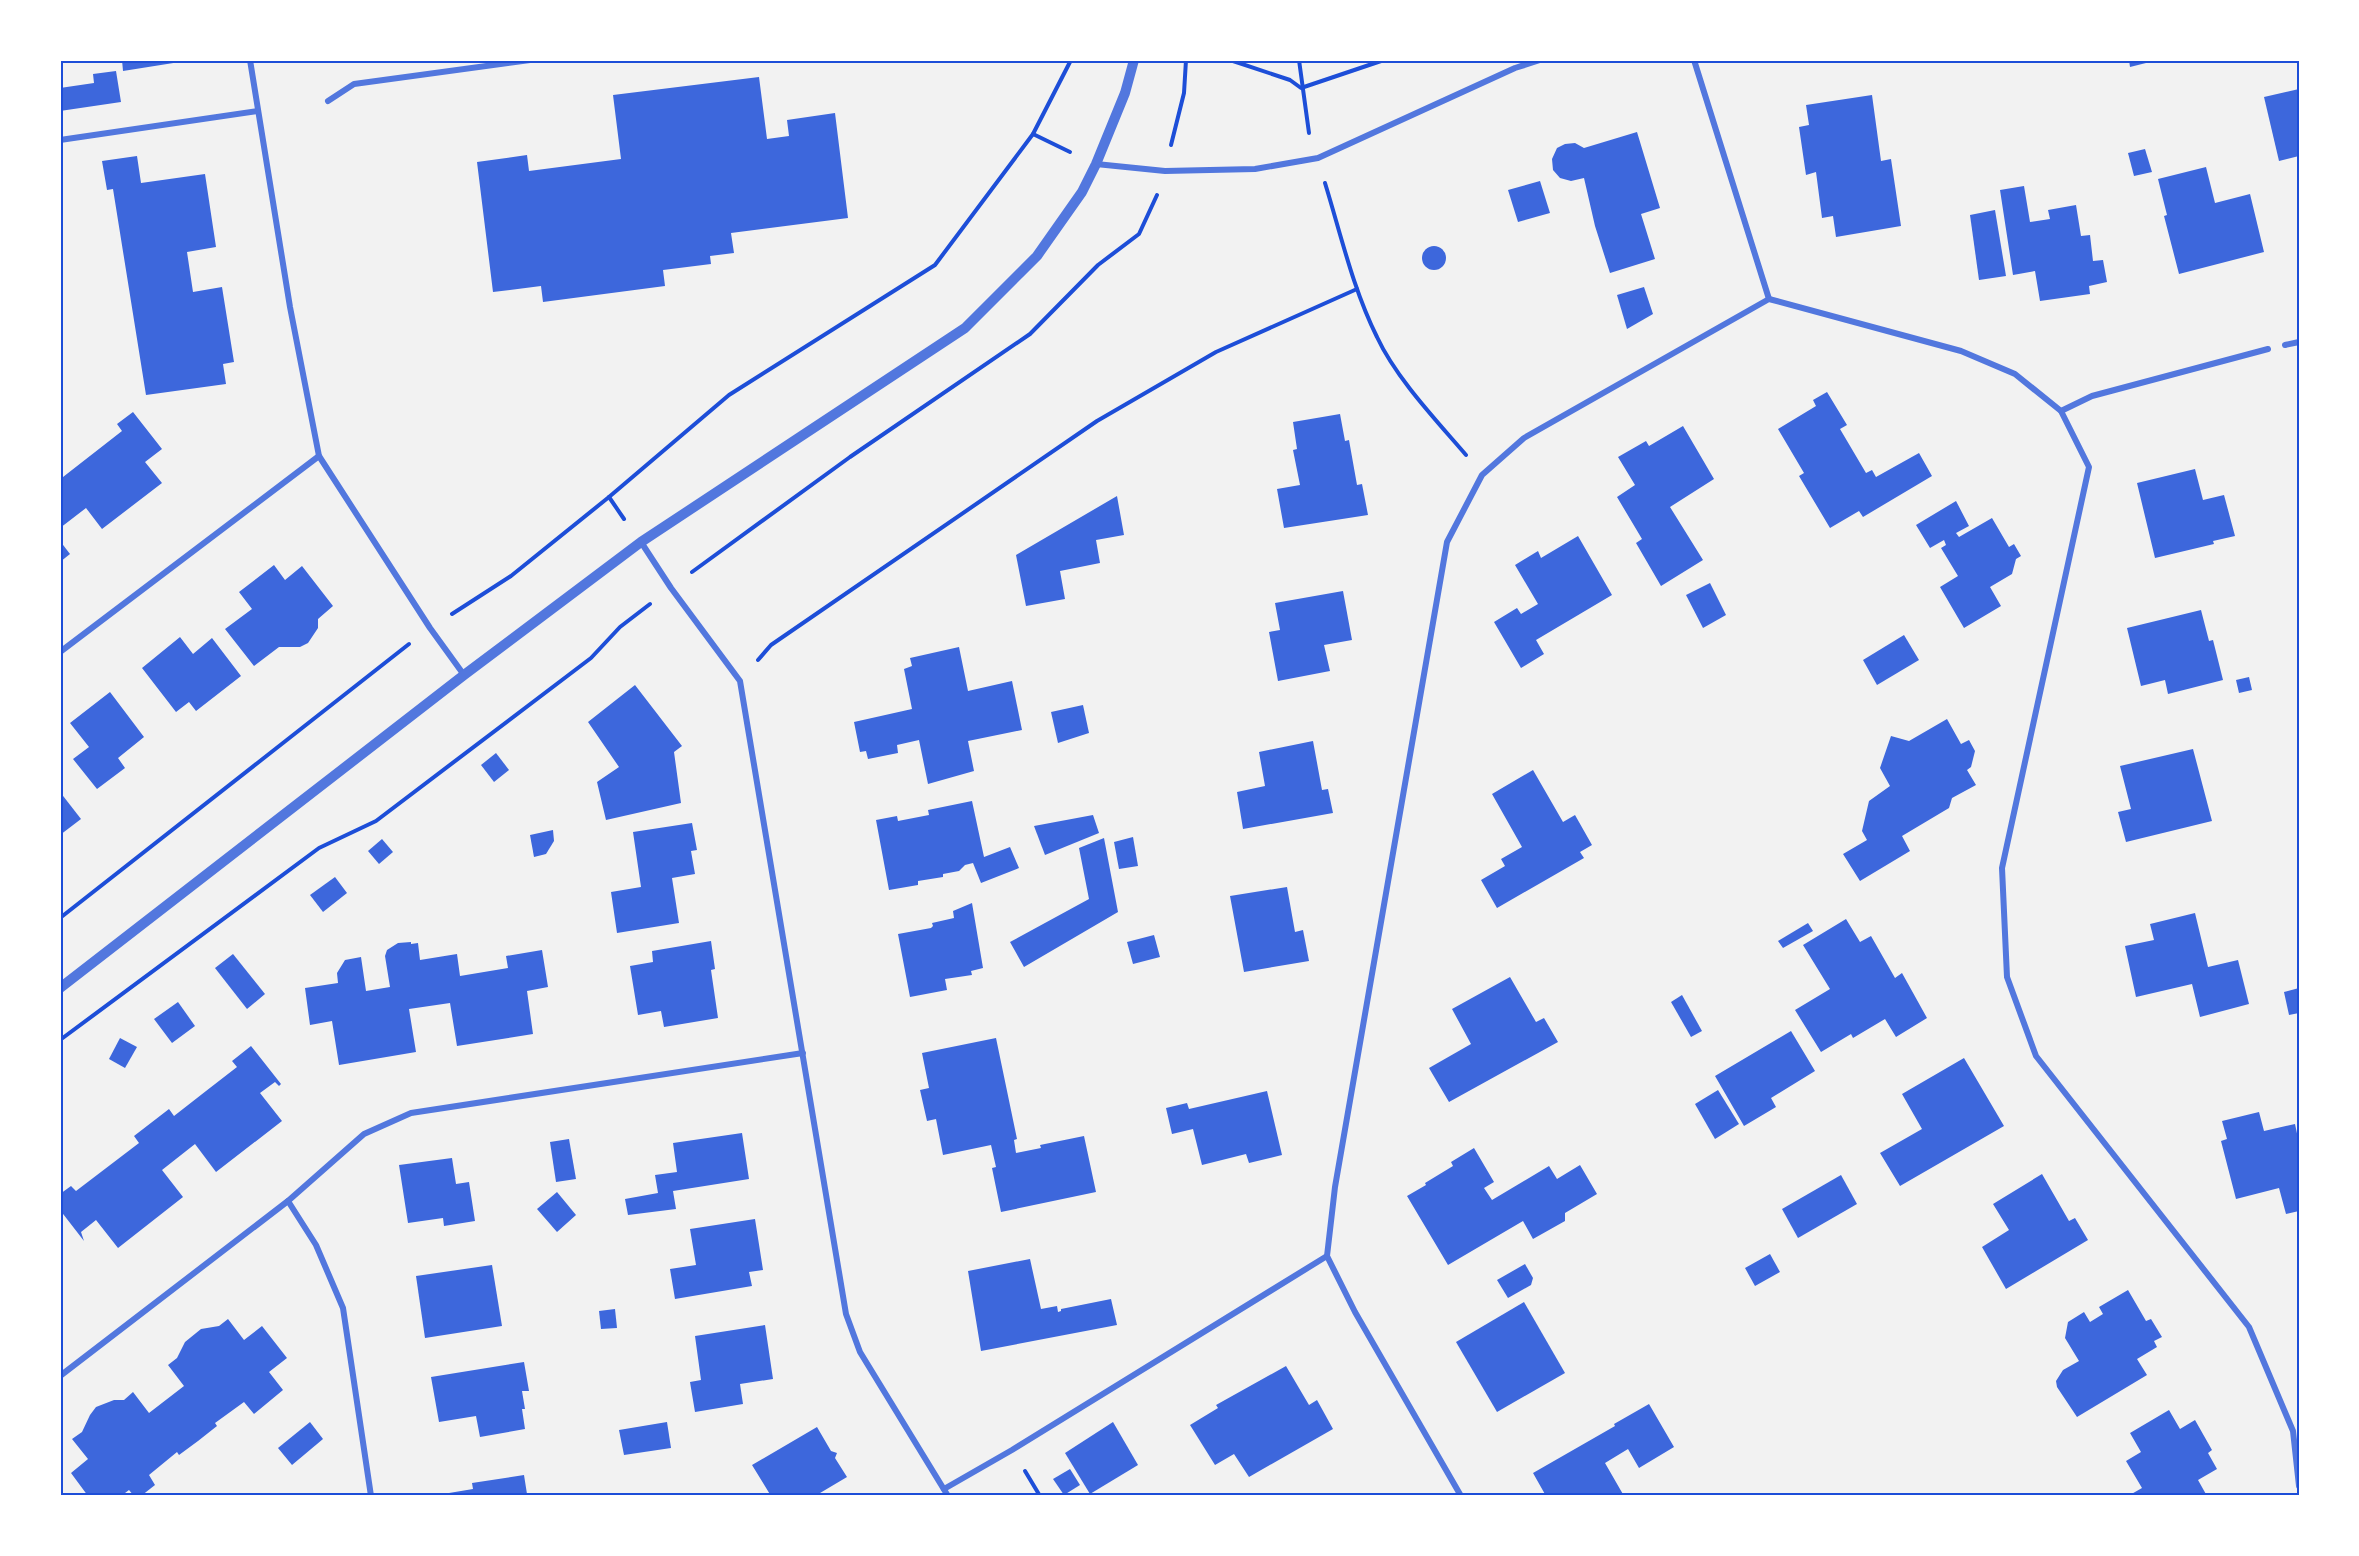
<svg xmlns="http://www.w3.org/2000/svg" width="2359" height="1556" viewBox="0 0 2359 1556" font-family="'Archivo Narrow',sans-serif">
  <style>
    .building { fill: #3d67dc }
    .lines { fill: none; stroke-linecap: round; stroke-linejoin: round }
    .path { stroke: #1d4ed8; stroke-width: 4 }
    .minor { stroke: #5277de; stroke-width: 6 }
    .tertiary { stroke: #5277de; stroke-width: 10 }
    .neatline { fill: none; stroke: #1d4ed8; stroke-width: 2 }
  </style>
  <rect width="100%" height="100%" fill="#f2f2f2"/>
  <g class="building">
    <path d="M122,60H186V61L123,71Z"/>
    <path d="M2129,60H2153L2154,61L2130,67Z"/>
    <path d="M116,71L121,102L60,111V88L94,83L93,74Z"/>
    <path d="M759,77L767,139L789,136L787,120L835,113L848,218L731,233L734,253L710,256L711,264L663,270L665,286L543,302L541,286L493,292L477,162L527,155L529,171L621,159L613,95Z"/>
    <path d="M2299,89V156L2279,161L2264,97Z"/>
    <path d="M1872,95L1881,161L1891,159L1901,226L1836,237L1833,216L1822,218L1816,172L1806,175L1799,127L1809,125L1806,105Z"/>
    <path d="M1637,132L1660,208L1641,214L1655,259L1610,273L1595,226L1584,178L1571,181L1560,178L1553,170L1552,159L1557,148L1565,144L1575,143L1584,148Z"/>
    <path d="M2145,149L2152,172L2134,176L2128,153Z"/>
    <path d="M137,156L141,183L205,174L216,247L187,252L193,292L222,287L234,362L223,364L226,384L146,395L113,189L107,190L102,161Z"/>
    <path d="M2206,167L2215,203L2250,194L2264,252L2179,274L2164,216L2167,215L2158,179Z"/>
    <path d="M1540,181L1550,213L1518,222L1508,190Z"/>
    <path d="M2024,186L2030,222L2050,219L2048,210L2076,205L2081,236L2090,235L2093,261L2103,260L2107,282L2089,286L2090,294L2040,301L2035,271L2013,275L2000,190Z"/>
    <path d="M1995,210L2006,276L1979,280L1970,215Z"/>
    <circle cx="1434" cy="258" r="12"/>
    <path d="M1644,287L1653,314L1627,329L1617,295Z"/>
    <path d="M1827,392L1847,425L1840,429L1866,473L1872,470L1876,477L1919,453L1932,476L1863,517L1859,511L1830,528L1799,476L1804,473L1778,429L1816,406L1813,400Z"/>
    <path d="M133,412L162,449L145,462L162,483L102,529L86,508L60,528V474L63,477L122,431L117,424Z"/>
    <path d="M1340,414L1345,441L1349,440L1357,485L1362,484L1368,515L1284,528L1277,489L1300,485L1293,450L1297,449L1293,422Z"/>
    <path d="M1683,426L1714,479L1670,507L1703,560L1661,586L1636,543L1642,539L1617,497L1635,485L1618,457L1646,441L1649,446Z"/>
    <path d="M2195,469L2203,500L2224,495L2235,536L2213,541L2214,544L2155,558L2137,483Z"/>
    <path d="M1117,496L1124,535L1096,540L1100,563L1060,571L1065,599L1026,606L1016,555Z"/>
    <path d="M1956,501L1969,526L1956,533L1959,537L1992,518L2009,547L2014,544L2021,556L2016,559L2012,574L1990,587L2001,606L1964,628L1940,587L1958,576L1941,548L1946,545L1944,540L1930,548L1916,525Z"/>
    <path d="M1578,536L1612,595L1536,640L1544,654L1521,668L1494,622L1517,608L1521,614L1538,604L1515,565L1538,551L1541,558Z"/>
    <path d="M60,541L70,554L60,562Z"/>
    <path d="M274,565L285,580L302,566L333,606L318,619V628L308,643L300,647H279L254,666L225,629L252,609L239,592Z"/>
    <path d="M1710,583L1726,615L1703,628L1686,595Z"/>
    <path d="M1343,591L1352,640L1324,645L1330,671L1278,681L1269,632L1280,630L1275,603Z"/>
    <path d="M2201,610L2209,641L2213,640L2223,680L2168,694L2165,680L2141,686L2127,628Z"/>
    <path d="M1904,635L1919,660L1877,685L1863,660Z"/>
    <path d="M180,637L193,654L212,638L241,676L196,711L189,702L176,712L142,668Z"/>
    <path d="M959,647L968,691L1012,681L1022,730L968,741L974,771L928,784L919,740L897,745L898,753L868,759L866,751L860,752L854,722L912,709L904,669L912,666L910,658Z"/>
    <path d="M2249,677L2252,690L2239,693L2236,680Z"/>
    <path d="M635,685L682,746L674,752L681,803L606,820L597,782L619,767L588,722Z"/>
    <path d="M110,692L144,737L118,758L125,768L97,789L73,759L89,747L70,723Z"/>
    <path d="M1083,705L1089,733L1058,743L1051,712Z"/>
    <path d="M1947,719L1961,744L1969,740L1975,751L1971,767L1967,770L1976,785L1952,798L1949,808L1902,836L1910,851L1860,881L1843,854L1867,840L1862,831L1869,801L1890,786L1880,768L1891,736L1909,741Z"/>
    <path d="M1313,741L1322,790L1328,789L1333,813L1243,829L1237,792L1265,786L1259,752Z"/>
    <path d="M2193,749L2212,821L2126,842L2118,812L2131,809L2120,766Z"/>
    <path d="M496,753L509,770L494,782L481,765Z"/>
    <path d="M1533,770L1563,822L1575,815L1592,845L1580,852L1584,858L1497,908L1481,880L1505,866L1501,859L1522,847L1492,794Z"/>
    <path d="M60,792L81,819L60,835Z"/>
    <path d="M972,801L984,857L1010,847L1019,868L981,883L973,863L965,865L959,871L943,874V877L918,881V885L889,890L876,820L897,816L898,821L929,815L928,810Z"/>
    <path d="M1093,815L1099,833L1045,855L1034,826Z"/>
    <path d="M692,823L697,850L691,851L695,874L672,878L679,923L617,933L611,892L641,887L633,832Z"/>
    <path d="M553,830L554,841L546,854L534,857L530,835Z"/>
    <path d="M1133,837L1138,866L1119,869L1114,842Z"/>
    <path d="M1104,838L1118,912L1024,967L1010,942L1089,899L1079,848Z"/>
    <path d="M382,839L393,852L379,864L368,851Z"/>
    <path d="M335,877L347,893L323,912L310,895Z"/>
    <path d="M1287,887L1295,932L1303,930L1309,961L1244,972L1230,896Z"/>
    <path d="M972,903L983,968L971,971L972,975L945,979L947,990L910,997L898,934L931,928L933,926L932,923L954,918L953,911Z"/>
    <path d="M2195,913L2208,967L2238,960L2249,1004L2200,1017L2192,984L2136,997L2125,946L2154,940L2150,924Z"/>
    <path d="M1846,919L1860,942L1871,936L1895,978L1902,973L1927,1018L1896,1037L1885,1019L1853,1038L1851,1034L1821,1052L1795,1010L1830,989L1803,945Z"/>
    <path d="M1808,923L1813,931L1783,948L1778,941Z"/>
    <path d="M1154,935L1160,957L1133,964L1127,942Z"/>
    <path d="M711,941L715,969L711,970L718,1018L664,1027L661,1011L638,1015L630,966L653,962L652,951Z"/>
    <path d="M411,942V944L418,943L420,960L457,954L460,976L508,968L506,956L542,950L548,987L527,991L533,1034L457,1046L450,1003L409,1009L416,1052L339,1065L332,1021L310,1025L305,988L338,983L337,973L345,960L361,957L366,991L390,987L385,956L387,950L398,943Z"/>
    <path d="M233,954L265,994L247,1009L215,968Z"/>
    <path d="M1510,977L1536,1022L1544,1018L1558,1042L1449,1102L1429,1068L1471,1044L1452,1009Z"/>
    <path d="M2299,988V1013L2289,1015L2284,992Z"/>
    <path d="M1682,995L1702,1031L1691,1037L1671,1002Z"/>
    <path d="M178,1002L195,1026L172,1043L154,1019Z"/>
    <path d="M1791,1031L1815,1071L1771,1098L1776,1107L1744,1126L1715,1076Z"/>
    <path d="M120,1038L137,1047L125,1068L109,1059Z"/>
    <path d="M996,1038L1017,1139L1014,1140L1016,1153L1041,1148L1040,1145L1084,1136L1096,1192L1001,1212L992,1168L996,1167L991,1145L943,1155L936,1119L927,1121L920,1090L929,1088L922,1053Z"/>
    <path d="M251,1046L281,1084L279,1086L275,1082L260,1093L282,1121L216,1172L195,1144L162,1170L183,1197L118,1248L96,1220L81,1232L84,1241L60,1210V1194L71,1186L76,1191L139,1143L134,1136L169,1109L174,1116L206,1091L237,1067L232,1061Z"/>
    <path d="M1964,1058L2004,1126L1900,1186L1880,1153L1922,1129L1902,1094Z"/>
    <path d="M1718,1090L1739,1124L1715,1139L1695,1104Z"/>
    <path d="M1267,1091L1282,1155L1249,1163L1246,1154L1202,1165L1193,1129L1172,1134L1166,1108L1187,1103L1189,1109Z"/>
    <path d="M2259,1112L2264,1131L2295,1124L2299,1143V1211L2286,1214L2279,1188L2236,1199L2221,1141L2227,1139L2222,1121Z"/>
    <path d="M742,1133L749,1179L673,1191L676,1209L628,1215L625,1199L658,1193L655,1175L677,1172L673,1143Z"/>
    <path d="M569,1139L576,1179L556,1182L550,1142Z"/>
    <path d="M1474,1148L1494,1182L1484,1188L1492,1200L1549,1166L1557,1179L1580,1165L1597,1194L1565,1213V1221L1533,1239L1523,1221L1448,1265L1407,1196L1426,1185L1425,1183L1453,1166L1451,1162Z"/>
    <path d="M452,1158L456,1184L469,1182L475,1221L444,1226L443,1218L408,1223L399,1165Z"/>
    <path d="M2042,1174L2069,1221L2075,1218L2088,1240L2006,1289L1982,1247L2009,1230L1993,1204Z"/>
    <path d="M1841,1175L1857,1204L1798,1238L1782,1209Z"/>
    <path d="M557,1192L576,1215L557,1232L537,1209Z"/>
    <path d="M755,1219L763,1270L749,1272L752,1286L675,1299L670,1269L696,1265L690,1229Z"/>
    <path d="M1770,1254L1780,1272L1755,1286L1745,1268Z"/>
    <path d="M1030,1259L1041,1309L1057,1306L1058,1312L1061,1311V1309L1111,1299L1117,1325L981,1351L968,1271Z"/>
    <path d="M1525,1264L1533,1278L1531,1285L1508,1298L1497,1280Z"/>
    <path d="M492,1265L502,1326L425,1338L416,1276Z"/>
    <path d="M2128,1290L2146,1321L2151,1319L2162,1337L2154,1341L2157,1347L2137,1359L2147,1375L2077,1417L2057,1387L2056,1381L2063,1370L2079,1361L2065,1338L2068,1322L2084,1312L2090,1322L2103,1314L2099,1307Z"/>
    <path d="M1524,1302L1565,1373L1497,1412L1456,1342Z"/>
    <path d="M615,1309L617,1328L601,1329L599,1311Z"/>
    <path d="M228,1319L244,1340L262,1326L287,1358L269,1372L283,1390L254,1414L244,1402L215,1423L217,1426L198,1441L179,1455L177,1452L149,1475L155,1485L141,1496H134L129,1490L121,1496H88L71,1473L88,1459L72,1439L82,1432L90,1415L96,1407L114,1400H124L133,1392L149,1413L184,1386L168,1365L177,1358L185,1342L201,1329L219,1326Z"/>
    <path d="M765,1325L773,1379L740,1384L743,1404L695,1412L690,1382L701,1380L695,1336Z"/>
    <path d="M524,1362L529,1391H522L525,1409H522L525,1429L480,1437L476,1416L439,1422L431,1377Z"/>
    <path d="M1286,1366L1309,1405L1317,1400L1333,1429L1249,1477L1234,1454L1215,1465L1190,1425L1218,1408L1216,1405Z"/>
    <path d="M1649,1404L1674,1447L1639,1468L1628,1449L1605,1463L1624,1496H1546L1533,1473L1615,1426L1614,1424Z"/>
    <path d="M2169,1410L2180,1429L2195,1420L2212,1450L2208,1453L2217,1469L2198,1480L2207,1496H2128L2142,1488L2126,1461L2141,1452L2130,1433Z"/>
    <path d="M310,1422L323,1439L292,1465L278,1448Z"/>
    <path d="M667,1422L671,1448L624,1455L619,1430Z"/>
    <path d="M1113,1422L1138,1465L1090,1494L1065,1453Z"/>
    <path d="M817,1427L831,1451L837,1453L835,1458L847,1477L815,1496H771L752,1465Z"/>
    <path d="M1070,1469L1080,1485L1064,1495L1053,1479Z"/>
    <path d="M524,1475L527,1494L450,1496L449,1493L473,1489L472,1483Z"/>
  </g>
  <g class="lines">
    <g class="path">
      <path d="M1230,60L1290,80L1301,88L1384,60"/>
      <path d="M1299,60L1309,133"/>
      <path d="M1033,134L1070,152"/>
      <path d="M1171,145L1184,93L1186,60"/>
      <path d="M1325,183C1341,235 1353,289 1377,337C1396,378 1436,420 1466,455"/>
      <path d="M609,497L624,519"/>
      <path d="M692,572L850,457L1030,334L1098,265L1139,234L1157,195"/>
      <path d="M452,614L511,576L609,497L729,395L935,265L1033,134L1071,60"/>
      <path d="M758,660L771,645L1097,421L1216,352L1357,289"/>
      <path d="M60,918L409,644"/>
      <path d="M60,1040L319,848L376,821L591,658L620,627L650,604"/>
      <path d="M1025,1471L1040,1496"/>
    </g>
    <g class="minor">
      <path d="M250,60L290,307L319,456L430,628L464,675"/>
      <path d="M1694,60L1769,299"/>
      <path d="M328,101L354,84L530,60"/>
      <path d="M60,140L258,111"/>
      <path d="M1096,164L1165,171L1255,169L1318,158L1515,68L1540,60"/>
      <path d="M2285,345L2299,342"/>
      <path d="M2061,411L2092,396L2268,349"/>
      <path d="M641,542L671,588L740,681L846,1314L860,1352L948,1496"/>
      <path d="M60,652L319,456"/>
      <path d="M288,1201L316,1245L343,1308L371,1496"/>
      <path d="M60,1376L288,1201L364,1134L411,1113L803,1053"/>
      <path d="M944,1489L1012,1450L1327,1256"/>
      <path d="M1461,1496L1355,1312L1327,1256L1335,1187L1447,542L1482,475L1524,438L1769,299L1961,351L2015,374L2061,411L2089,467L2002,868L2007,977L2036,1056L2249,1327L2293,1431L2299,1486"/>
    </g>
    <path class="tertiary" d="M60,988L464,675L641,542L965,328L1037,256L1082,192L1096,164L1125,93L1134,60"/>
  </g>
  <rect width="2359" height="1556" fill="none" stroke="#ffffff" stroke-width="123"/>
  <rect x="62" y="62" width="2236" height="1432" class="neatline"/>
</svg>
